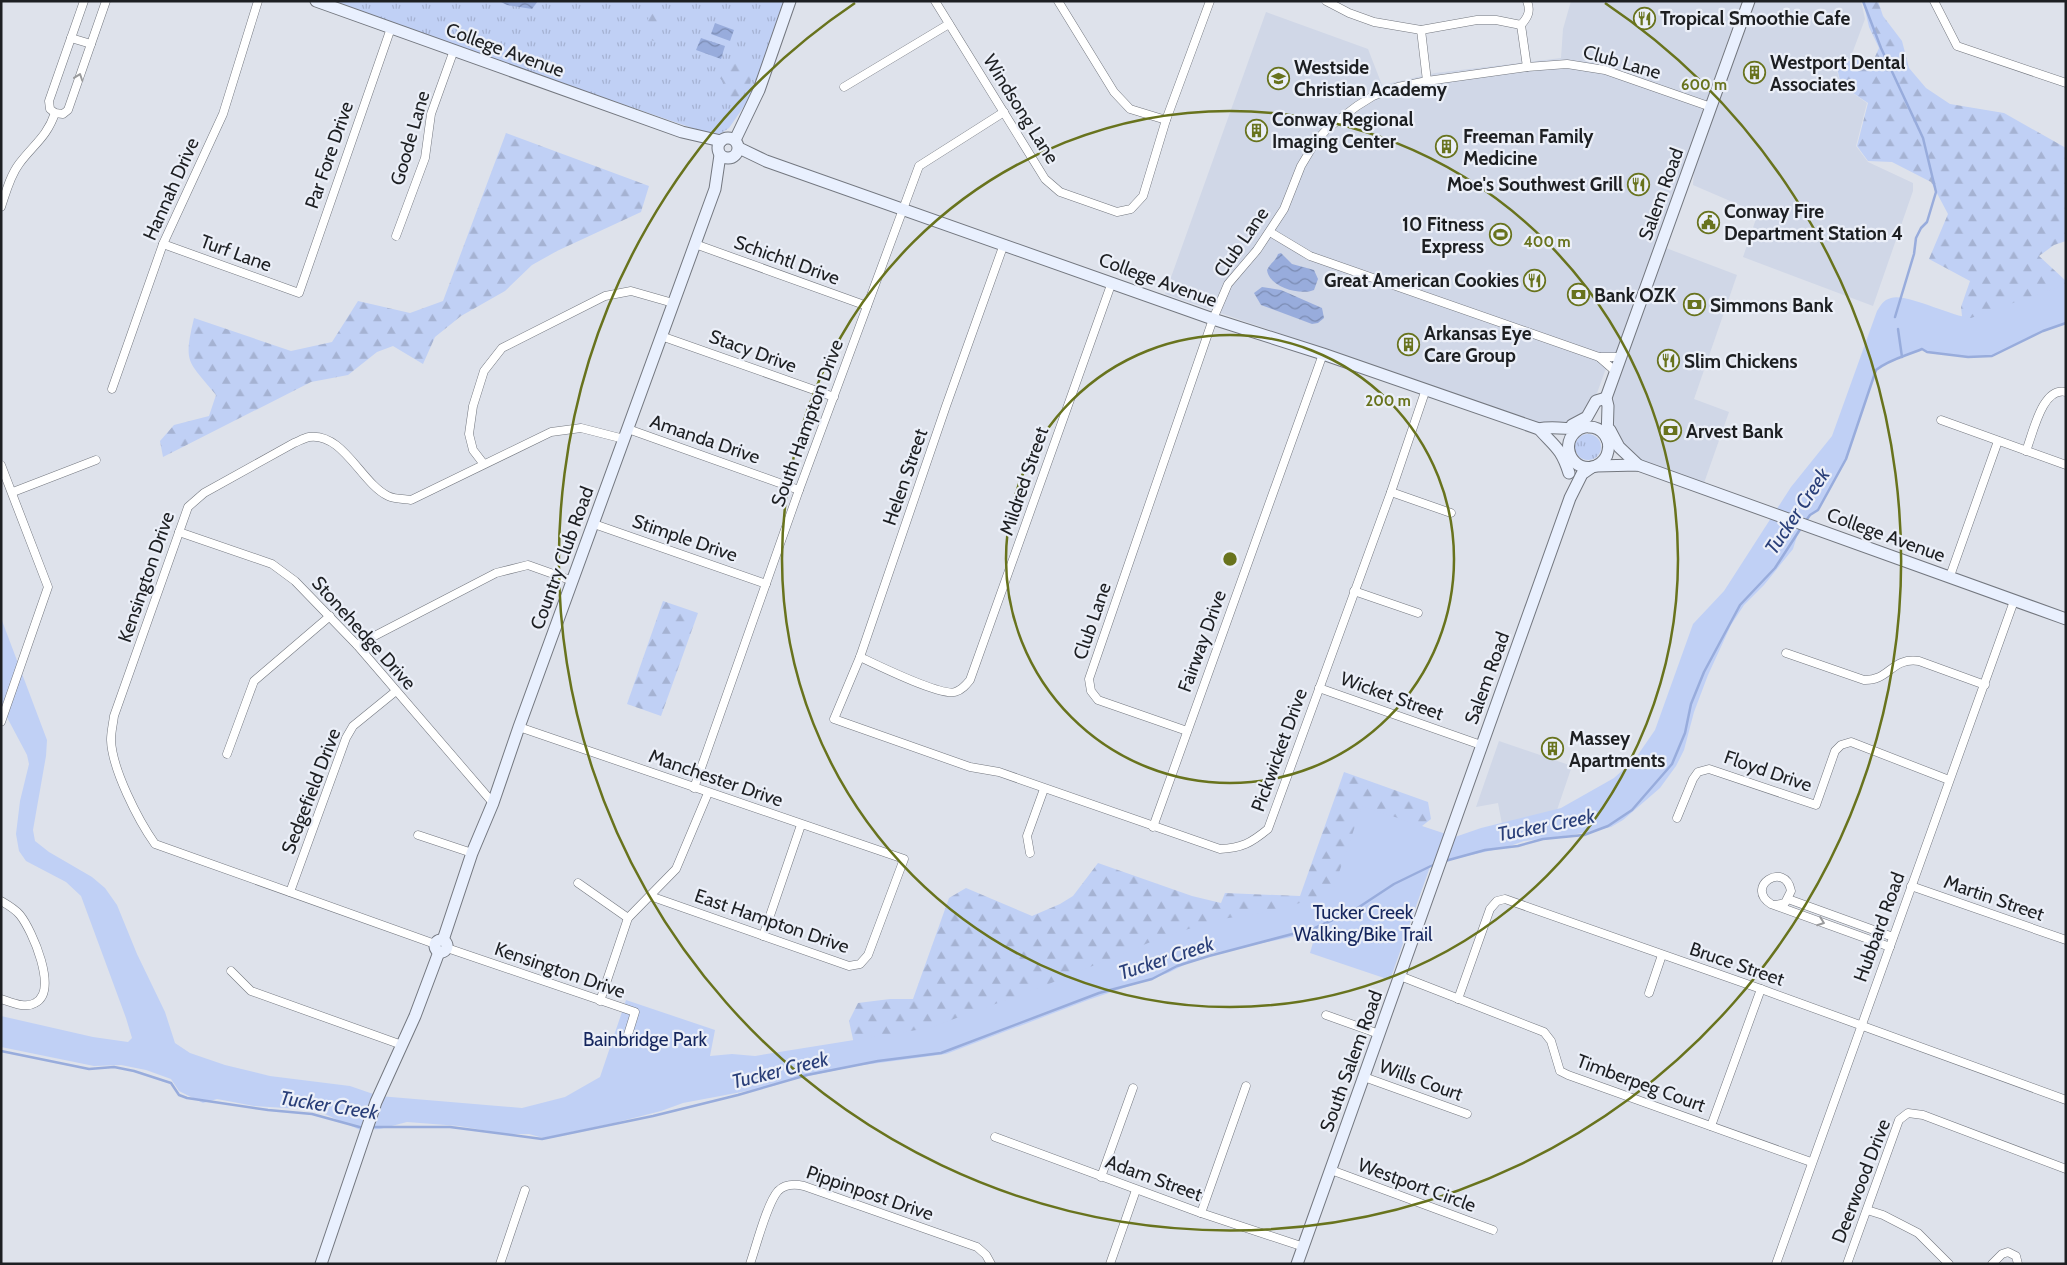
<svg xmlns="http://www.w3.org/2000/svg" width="2067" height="1265" viewBox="0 0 2067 1265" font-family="Cabin,sans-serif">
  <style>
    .built { fill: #d0d7e7 }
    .grass { fill: url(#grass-tufts) }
    .forest { fill: url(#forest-firs) }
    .park { fill: #c0d0f5 }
    .water { fill: url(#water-waves) }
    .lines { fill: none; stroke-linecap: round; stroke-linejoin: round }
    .stream { stroke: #98acdc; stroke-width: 2.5 }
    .street-casing { stroke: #73777f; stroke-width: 9 }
    .secondary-casing { stroke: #73777f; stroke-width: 13 }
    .street { stroke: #fff; stroke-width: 8 }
    .secondary { stroke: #e9f0fe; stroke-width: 11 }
    .oneway { stroke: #999a9c }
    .ring { fill: none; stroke: #68731d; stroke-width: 2.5 }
    .labels { text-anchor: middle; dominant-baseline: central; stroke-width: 4.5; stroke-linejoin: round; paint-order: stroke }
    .poi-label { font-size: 19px; font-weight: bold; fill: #1d1f22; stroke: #ebeff8; text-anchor: start }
    .street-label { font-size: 19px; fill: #1d1f22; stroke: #ebeff8 }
    .park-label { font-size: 19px; fill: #15265e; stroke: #ebeff8 }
    .water-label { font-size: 20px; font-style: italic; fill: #293e78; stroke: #ebeff8 }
    .centre { fill: #68731d; stroke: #ebeff8; stroke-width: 2.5 }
    .ring-label { font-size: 15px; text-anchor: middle; font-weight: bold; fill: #68731d; stroke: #ebeff8; stroke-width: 4.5; stroke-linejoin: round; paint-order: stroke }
  </style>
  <defs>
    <pattern id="grass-tufts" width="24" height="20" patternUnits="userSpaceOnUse" patternTransform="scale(1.25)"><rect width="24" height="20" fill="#c0d0f5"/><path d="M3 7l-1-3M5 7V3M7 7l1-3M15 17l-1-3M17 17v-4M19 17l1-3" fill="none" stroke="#a5b2d2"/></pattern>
    <pattern id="forest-firs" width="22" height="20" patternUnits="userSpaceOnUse" patternTransform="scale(1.25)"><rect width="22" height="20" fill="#c0d0f5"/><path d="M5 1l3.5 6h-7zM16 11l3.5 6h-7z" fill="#a5b2d2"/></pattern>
    <pattern id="water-waves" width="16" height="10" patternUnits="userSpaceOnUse" patternTransform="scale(1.25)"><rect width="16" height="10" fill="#98acdc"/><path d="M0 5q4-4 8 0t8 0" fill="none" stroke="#7b8bb2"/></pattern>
  </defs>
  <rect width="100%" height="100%" fill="#dee2eb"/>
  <g class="built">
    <path d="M1571,1H1742L1619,346L1605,371L1592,407L1570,423L1547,425L1537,422L1165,294L1266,12L1368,49L1382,85L1435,73L1561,58L1563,29Z"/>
    <path d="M1755,1H1861L1865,19L1850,59L1835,64L1841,85L1867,103L1856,146L1868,162L1913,183V191L1873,306L1743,257L1758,213L1693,185L1694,170Z"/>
    <path d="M1666,248L1737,275L1694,399L1729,412L1704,483L1644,461L1625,450L1612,430L1611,404L1613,396Z"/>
    <path d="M1499,741L1572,766L1557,810L1502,824L1498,803L1476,807Z"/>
  </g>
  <g class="grass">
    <path d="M321,1H786L754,92L729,128L720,134L698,130Z"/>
    <circle cx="1588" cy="447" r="13"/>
  </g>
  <g class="forest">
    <path d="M1863,1H1878L1883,16L1902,41L1909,68L1926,88L1950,104L2004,113L2066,148V241L2054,245L2039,256L2066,281V295L1963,325L1961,307L1970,281L1929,259L1948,214L1931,182L1892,162L1868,161L1857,146L1868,103L1841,85L1836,64L1852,60L1874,59L1879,48L1869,27Z"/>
    <path d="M655,7L660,9L665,20L659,43L651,40C646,26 645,19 655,7Z"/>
    <path d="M732,58L744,61L753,69L750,85L734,106L725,97L727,88L720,78Z"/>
    <path d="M506,133L649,186L641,212L557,251L532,265L505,291L461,316L435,337L423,364L393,346L377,352L348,375L311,382L163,457L160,441L174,425L209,416L216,395C188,360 183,365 194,318L291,351L332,342L358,301L410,313L443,301Z"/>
    <path d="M663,601L698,613L661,716L627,704Z"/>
    <path d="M1344,772L1428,802L1431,819L1335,894L909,1036L854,1044L849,1021L858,1003L890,999H913L949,898L966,888L1032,916L1060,904L1073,896L1098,863L1192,896L1221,903L1225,893L1300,896Z"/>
  </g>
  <path class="park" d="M2066,284V323L2043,331L1992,356L1968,357L1927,352L1922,349C1906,356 1890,359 1876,370L1846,459L1818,510L1810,515L1798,533L1793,549L1764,585L1744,605L1731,625L1708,675L1694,712L1684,750L1676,766L1660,788L1623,820L1611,827L1572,835L1524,841L1507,847L1431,864L1390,980L1310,953L1316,932L1204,955L1168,973L1088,1000L946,1054L856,1066L794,1079L773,1086L683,1103L661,1111L614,1123L543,1138L529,1134H506L459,1126L407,1122L380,1129L360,1130L316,1110L254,1106L217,1099L203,1103L179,1091L171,1079L146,1070L121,1065L94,1066L1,1047V1016L93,1037L128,1042L132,1038L126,1018L81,896L66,882L26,861L19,851L16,834L20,801L29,764L27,755L1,706V618L47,740L46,756L33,830L35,841L49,852L92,877L105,888L117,905L137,954L165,1012L175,1043L190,1053L225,1065L270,1076L350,1086L379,1096L522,1108L565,1097L600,1077L626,1000L715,1030L710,1056L732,1054L755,1056L929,1028L1039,988L1153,941L1215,920L1262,913L1290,906L1319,897L1333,890L1362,806L1455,837L1481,828L1561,808L1614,778L1635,759L1655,730L1693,624L1724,591L1791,487L1832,436L1877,311C1881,305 1883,300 1891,298C1906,293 1950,316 1971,318Z"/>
  <g class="water">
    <path d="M499,1H538L532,9L507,5Z"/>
    <path d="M715,23L734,30L730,41L711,34Z"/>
    <path d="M701,38L725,46L721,59L696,50Z"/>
    <path d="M1281,253L1292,264L1314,270L1318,279L1314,290C1300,296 1269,287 1267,270C1270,263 1275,262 1278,254Z"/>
    <path d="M1262,287L1281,290L1322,308L1324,318L1318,323L1312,324L1261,305L1254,293Z"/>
  </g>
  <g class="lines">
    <g class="stream">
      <path d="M1863,1L1881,48L1923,138L1936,192L1927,222L1921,228L1916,238L1914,254L1895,317"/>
      <path d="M1898,329L1902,357"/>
      <path d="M1805,522L1810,515L1818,510L1846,459L1876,370C1890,359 1906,356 1922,349L1927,352L1968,357L1992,356L2043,331L2066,323"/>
      <path d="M1445,861L1485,850L1518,846L1543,839L1584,835L1608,826L1632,810L1672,764L1685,733L1691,704L1704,672L1740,605L1775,568L1801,528"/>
      <path d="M1,1051L89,1069L114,1067L134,1071L171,1083L179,1095L187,1098L268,1110L312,1114L363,1128"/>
      <path d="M371,1127H450L542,1139L653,1116L738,1095L807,1075L878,1061L941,1053L1099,993L1152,979L1177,966L1209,956L1315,928L1356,909L1394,884L1435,864"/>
    </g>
    <defs>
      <g id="street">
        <path d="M84,1L49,101L50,109L55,113L63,114L68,110L106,1"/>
        <path d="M935,1L1045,179L1060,192L1117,212L1131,209L1143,196L1166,120L1210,1"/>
        <path d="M1058,1L1114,92L1130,109L1166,120"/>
        <path d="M1326,1L1349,13L1374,22L1421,30L1477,20H1496L1521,25C1528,17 1531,11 1527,1"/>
        <path d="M1934,1L1957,46L2066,83"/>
        <path d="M1521,25L1527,67"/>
        <path d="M1421,30L1427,81"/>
        <path d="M71,38L91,44"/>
        <path d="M844,87L949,24"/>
        <path d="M1,207C6,192 10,176 19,164C33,145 47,137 55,113"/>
        <path d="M1270,232L1310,256L1599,357H1621"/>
        <path d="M396,236L425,158L431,114L454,50"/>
        <path d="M163,244L299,293L391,28"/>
        <path d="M695,244L867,306"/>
        <path d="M1004,244L946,406L860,657L834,719L970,767L999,772L1220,849C1242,848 1251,843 1268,829L1391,492L1426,389"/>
        <path d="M661,336L834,397"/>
        <path d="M1599,357L1615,371"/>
        <path d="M112,389L163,244L223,114L258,1"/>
        <path d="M1941,420L2066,465"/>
        <path d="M628,429L799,490"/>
        <path d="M2026,451C2033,434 2042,386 2066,392"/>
        <path d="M483,463L473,450L469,434L473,406L484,371L502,348L605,296L631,291L673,303"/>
        <path d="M1,465L48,587L1,722"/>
        <path d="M13,492L96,460"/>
        <path d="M1391,492L1451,513"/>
        <path d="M594,524L766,584"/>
        <path d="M179,532L272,564L295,581L357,645L493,803"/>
        <path d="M1950,576L1998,441"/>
        <path d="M1354,591L1418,613"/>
        <path d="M357,645L496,573L528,565L573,581"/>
        <path d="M1786,653L1864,680C1890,681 1891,657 1919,661L1985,685"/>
        <path d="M860,657C877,665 940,696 955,692C962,690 966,685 970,680L1112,282"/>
        <path d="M1319,688L1481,745"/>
        <path d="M519,727L904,859L868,955L860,964L849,966L650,896"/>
        <path d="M1187,731L1098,700L1091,691L1089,679L1213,319L1228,284L1257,250L1284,209L1301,166L1316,141L1328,128L1357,106L1373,96L1398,87L1427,81L1527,67L1567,64L1605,70L1711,107"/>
        <path d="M227,754L254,681L330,616"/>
        <path d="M694,788L799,490L919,166L1004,112"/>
        <path d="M1677,818L1693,779L1698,772L1709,769L1816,805L1835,751L1841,745L1851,742L1949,780"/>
        <path d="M1153,827L1323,354"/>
        <path d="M418,835L472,853"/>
        <path d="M1030,853L1027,836L1044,789"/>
        <path d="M578,883L628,918"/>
        <path d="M1911,886L2066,940"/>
        <path d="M290,892L346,738L353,726L396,691"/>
        <path d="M1788,899L1893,937"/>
        <path d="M1,901C8,905 15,909 20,915C32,930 59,991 35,1003C25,1009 11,1002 1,999"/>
        <path d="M1776,905L1785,903L1791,891C1785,860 1744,887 1771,904L1890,947"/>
        <path d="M763,936L801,825"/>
        <path d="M435,944L155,844C138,820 112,769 111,740C111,732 113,724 114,716L188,507L204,493L294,443C299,441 304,438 309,437C343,432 361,483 388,496C394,499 404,499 411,500L551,432L581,428L624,439"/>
        <path d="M447,948L635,1012L626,1041"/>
        <path d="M231,971L251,991L402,1045"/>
        <path d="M1400,976L1544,1032L1551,1041L1560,1071L1568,1075L1811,1162"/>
        <path d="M1649,993L1662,955"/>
        <path d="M1458,999L1490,909L1497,901L1505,899L1761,989L2066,1100"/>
        <path d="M600,1001L628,918L676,869L708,793"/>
        <path d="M1326,1015L1379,1034"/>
        <path d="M1364,1077L1467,1114"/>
        <path d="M1711,1126L1761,989"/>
        <path d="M995,1137L1201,1213L1304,1247"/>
        <path d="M1331,1170L1493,1230"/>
        <path d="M1101,1177L1133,1088"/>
        <path d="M1867,1210L1883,1215L1918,1233L1949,1264"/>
        <path d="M1201,1213L1246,1086"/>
        <path d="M500,1264L525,1190"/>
        <path d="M750,1264C756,1247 767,1203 778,1191C785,1184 795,1184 804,1186L977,1247L986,1255L991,1264"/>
        <path d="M1110,1264L1136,1190"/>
        <path d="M1776,1264L2014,601"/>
        <path d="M1847,1264L1899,1120L1908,1113L1923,1115L2066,1169"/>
        <path d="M1992,1264L2002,1254L2008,1252L2016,1256L2018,1264"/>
      </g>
      <g id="secondary">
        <path d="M316,1L682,132L721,141"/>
        <circle cx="728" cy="148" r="10"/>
        <path d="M735,140L759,90L790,1"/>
        <path d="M739,148L766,161L1213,319L1323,354L1539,429C1555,447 1561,448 1569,473"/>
        <path d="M1572,425L1587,417L1596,401L1606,398"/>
        <path d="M1539,429C1551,426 1566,429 1578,429C1582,428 1585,426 1589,427C1602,427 1611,439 1608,451C1607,458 1602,463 1596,466C1573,475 1557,443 1579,429"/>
        <path d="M1610,430L1619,447L1638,465"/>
        <path d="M1607,439L1608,406L1606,398L1749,1"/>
        <path d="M1596,466L1638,465L2066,619"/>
        <circle cx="441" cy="946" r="6"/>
        <path d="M443,940L472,853L493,803L519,727L715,189L720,155"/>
        <path d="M321,1264L376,1102L415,1016L439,952"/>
        <path d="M1297,1264L1570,498L1582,474L1592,467"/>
      </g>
    </defs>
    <use href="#street" class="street-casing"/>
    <use href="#secondary" class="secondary-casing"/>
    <use href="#street" class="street"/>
    <use href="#secondary" class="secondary"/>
  </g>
  <defs><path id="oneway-chevron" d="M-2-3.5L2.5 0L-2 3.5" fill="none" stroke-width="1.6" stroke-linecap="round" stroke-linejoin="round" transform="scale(1.25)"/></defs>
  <g class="oneway">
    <use href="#oneway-chevron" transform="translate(79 77) rotate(-71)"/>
    <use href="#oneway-chevron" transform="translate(1821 922) rotate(20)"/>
  </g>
  <g class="ring">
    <circle cx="1230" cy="559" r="224"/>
    <circle cx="1230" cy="559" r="448"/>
    <path d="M1605 3A671 671 0 1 1 855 3"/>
  </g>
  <defs>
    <symbol id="restaurant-ring" viewBox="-11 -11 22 22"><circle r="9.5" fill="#ebeff8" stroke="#68731d" stroke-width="1.5"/><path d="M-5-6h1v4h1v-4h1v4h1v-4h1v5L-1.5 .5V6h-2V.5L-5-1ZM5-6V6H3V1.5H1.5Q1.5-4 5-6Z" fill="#68731d"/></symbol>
    <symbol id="building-ring" viewBox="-11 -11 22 22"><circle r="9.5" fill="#ebeff8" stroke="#68731d" stroke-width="1.5"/><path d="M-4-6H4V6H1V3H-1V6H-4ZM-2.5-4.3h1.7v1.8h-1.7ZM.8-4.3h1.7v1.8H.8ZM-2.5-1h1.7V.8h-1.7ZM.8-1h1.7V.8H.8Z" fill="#68731d"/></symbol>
    <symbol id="school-ring" viewBox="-11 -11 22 22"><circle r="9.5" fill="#ebeff8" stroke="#68731d" stroke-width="1.5"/><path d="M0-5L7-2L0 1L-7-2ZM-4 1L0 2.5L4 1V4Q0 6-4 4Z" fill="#68731d"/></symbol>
    <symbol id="civic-ring" viewBox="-11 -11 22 22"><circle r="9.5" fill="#ebeff8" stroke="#68731d" stroke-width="1.5"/><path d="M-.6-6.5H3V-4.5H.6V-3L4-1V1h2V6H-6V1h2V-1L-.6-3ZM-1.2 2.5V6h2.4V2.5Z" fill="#68731d"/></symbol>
    <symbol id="stadium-ring" viewBox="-11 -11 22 22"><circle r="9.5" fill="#ebeff8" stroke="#68731d" stroke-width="1.5"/><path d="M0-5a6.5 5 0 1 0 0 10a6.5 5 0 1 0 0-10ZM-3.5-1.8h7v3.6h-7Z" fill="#68731d"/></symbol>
    <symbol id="bank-ring" viewBox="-11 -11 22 22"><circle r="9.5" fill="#ebeff8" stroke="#68731d" stroke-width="1.5"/><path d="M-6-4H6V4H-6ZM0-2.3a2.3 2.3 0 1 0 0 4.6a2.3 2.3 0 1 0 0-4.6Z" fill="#68731d"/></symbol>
  </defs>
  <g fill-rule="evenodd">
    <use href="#restaurant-ring" x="1632" y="6" width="25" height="25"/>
    <use href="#building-ring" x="1742" y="60" width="25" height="25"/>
    <use href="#school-ring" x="1266" y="66" width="25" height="25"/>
    <use href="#building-ring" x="1244" y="118" width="25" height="25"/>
    <use href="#building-ring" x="1434" y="134" width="25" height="25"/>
    <use href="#restaurant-ring" x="1626" y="172" width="25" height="25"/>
    <use href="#civic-ring" x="1696" y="210" width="25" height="25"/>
    <use href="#stadium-ring" x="1488" y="222" width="25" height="25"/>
    <use href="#restaurant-ring" x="1522" y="268" width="25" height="25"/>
    <use href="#bank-ring" x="1566" y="282" width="25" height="25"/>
    <use href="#bank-ring" x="1682" y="292" width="25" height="25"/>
    <use href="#building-ring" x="1396" y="332" width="25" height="25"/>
    <use href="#restaurant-ring" x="1656" y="348" width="25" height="25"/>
    <use href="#bank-ring" x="1658" y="418" width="25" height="25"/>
    <use href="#building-ring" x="1540" y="736" width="25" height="25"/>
  </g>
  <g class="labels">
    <g class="poi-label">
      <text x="1660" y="18">Tropical Smoothie Cafe</text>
      <text x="1770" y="62">Westport Dental<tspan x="1770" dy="22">Associates</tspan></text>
      <text x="1294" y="67">Westside<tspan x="1294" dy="22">Christian Academy</tspan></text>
      <text x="1272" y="119">Conway Regional<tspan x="1272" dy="22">Imaging Center</tspan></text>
      <text x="1463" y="136">Freeman Family<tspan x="1463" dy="22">Medicine</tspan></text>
      <text x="1623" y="184" text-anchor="end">Moe's Southwest Grill</text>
      <text x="1724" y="211">Conway Fire<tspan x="1724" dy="22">Department Station 4</tspan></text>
      <text x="1484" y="224" text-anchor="end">10 Fitness<tspan x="1484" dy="22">Express</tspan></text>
      <text x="1519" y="280" text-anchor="end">Great American Cookies</text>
      <text x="1594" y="295">Bank OZK</text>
      <text x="1710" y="305">Simmons Bank</text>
      <text x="1424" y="333">Arkansas Eye<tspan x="1424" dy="22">Care Group</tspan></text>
      <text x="1684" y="361">Slim Chickens</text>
      <text x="1686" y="431">Arvest Bank</text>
      <text x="1569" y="738">Massey<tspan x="1569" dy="22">Apartments</tspan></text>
    </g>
    <g class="street-label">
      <text transform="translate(505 50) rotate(20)">College Avenue</text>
      <text transform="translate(1622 62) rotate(16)">Club Lane</text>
      <text transform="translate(1021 109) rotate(58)">Windsong Lane</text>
      <text transform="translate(410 138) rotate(-74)">Goode Lane</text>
      <text transform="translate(329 155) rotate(-71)">Par Fore Drive</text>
      <text transform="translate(171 189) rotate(-66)">Hannah Drive</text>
      <text transform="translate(1661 194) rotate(-70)">Salem Road</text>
      <text transform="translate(1241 242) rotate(-55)">Club Lane</text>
      <text transform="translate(236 253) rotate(20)">Turf Lane</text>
      <text transform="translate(787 260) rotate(20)">Schichtl Drive</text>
      <text transform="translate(1158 280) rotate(20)">College Avenue</text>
      <text transform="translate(753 351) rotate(20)">Stacy Drive</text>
      <text transform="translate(807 423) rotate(-70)">South Hampton Drive</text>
      <text transform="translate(705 439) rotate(19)">Amanda Drive</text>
      <text transform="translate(905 477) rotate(-71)">Helen Street</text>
      <text transform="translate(1024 481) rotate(-71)">Mildred Street</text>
      <text transform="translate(1886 535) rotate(20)">College Avenue</text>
      <text transform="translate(685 538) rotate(19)">Stimple Drive</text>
      <text transform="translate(562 558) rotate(-70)">Country Club Road</text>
      <text transform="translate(146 577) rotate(-71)">Kensington Drive</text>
      <text transform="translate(1092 621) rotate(-71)">Club Lane</text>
      <text transform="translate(364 633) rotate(48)">Stonehedge Drive</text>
      <text transform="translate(1202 641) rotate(-70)">Fairway Drive</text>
      <text transform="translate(1487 678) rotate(-70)">Salem Road</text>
      <text transform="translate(1392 696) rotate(20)">Wicket Street</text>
      <text transform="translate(1279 750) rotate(-70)">Pickwicket Drive</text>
      <text transform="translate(1768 771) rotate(19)">Floyd Drive</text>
      <text transform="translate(716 778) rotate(19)">Manchester Drive</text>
      <text transform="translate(311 791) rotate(-69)">Sedgefield Drive</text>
      <text transform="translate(1994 898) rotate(19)">Martin Street</text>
      <text transform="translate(772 921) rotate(19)">East Hampton Drive</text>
      <text transform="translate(1879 927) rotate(-70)">Hubbard Road</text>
      <text transform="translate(1737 964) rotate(19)">Bruce Street</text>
      <text transform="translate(560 970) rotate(19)">Kensington Drive</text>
      <text transform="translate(1351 1061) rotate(-70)">South Salem Road</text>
      <text transform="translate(1421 1080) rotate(20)">Wills Court</text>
      <text transform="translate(1641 1083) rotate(20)">Timberpeg Court</text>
      <text transform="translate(1154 1178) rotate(20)">Adam Street</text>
      <text transform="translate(1861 1181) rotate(-69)">Deerwood Drive</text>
      <text transform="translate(1417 1185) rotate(20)">Westport Circle</text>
      <text transform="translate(870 1193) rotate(19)">Pippinpost Drive</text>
    </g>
    <g class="park-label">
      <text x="1363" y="912">Tucker Creek<tspan x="1363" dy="22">Walking/Bike Trail</tspan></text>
      <text x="645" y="1039">Bainbridge Park</text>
    </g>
    <g class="water-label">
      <text transform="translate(1797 511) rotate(-56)">Tucker Creek</text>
      <text transform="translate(1546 825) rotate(-11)">Tucker Creek</text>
      <text transform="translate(1166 958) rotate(-18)">Tucker Creek</text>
      <text transform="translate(780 1070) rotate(-14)">Tucker Creek</text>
      <text transform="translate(329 1105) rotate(9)">Tucker Creek</text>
    </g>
  </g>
  <circle cx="1230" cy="559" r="8" class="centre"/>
  <g class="ring-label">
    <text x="1704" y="90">600 m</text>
    <text x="1547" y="247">400 m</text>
    <text x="1388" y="406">200 m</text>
  </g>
  <rect width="2067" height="1265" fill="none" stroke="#1d1f22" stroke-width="5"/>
</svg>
